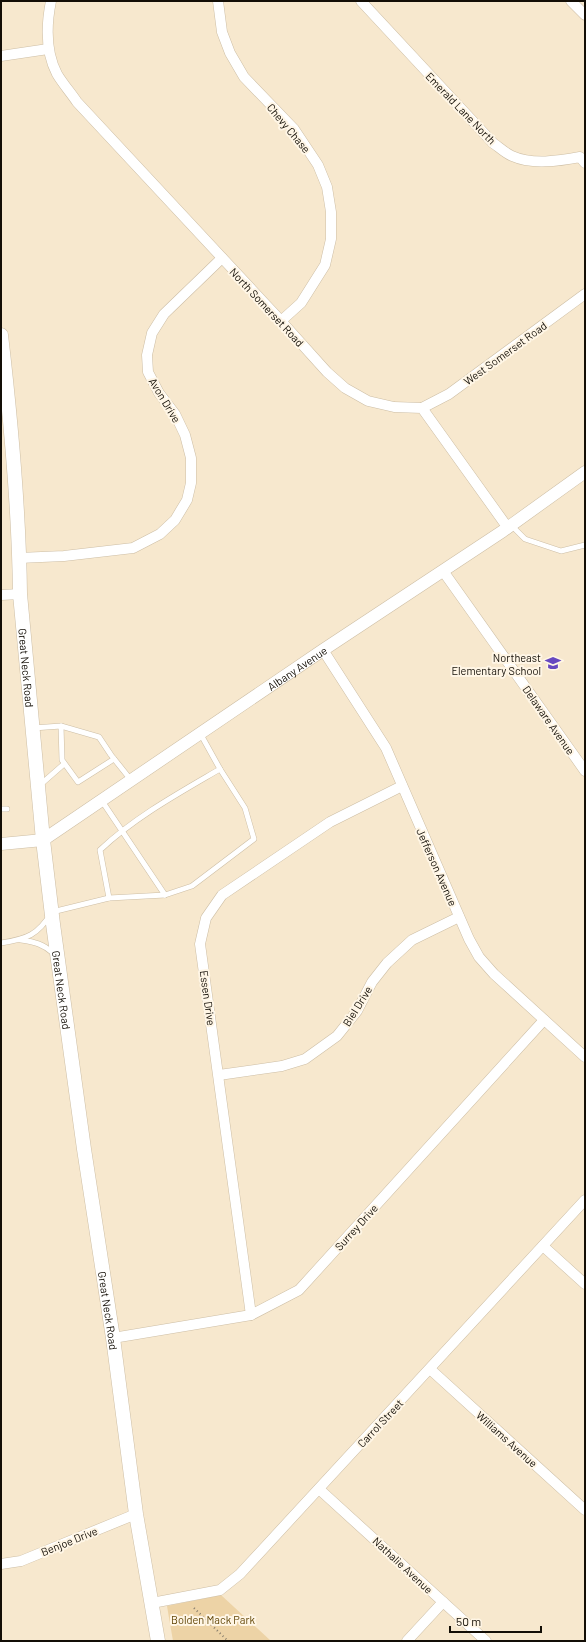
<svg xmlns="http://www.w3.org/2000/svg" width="586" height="1642" viewBox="0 0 586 1642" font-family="Barlow,sans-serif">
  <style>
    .green { fill: #edd3a6 }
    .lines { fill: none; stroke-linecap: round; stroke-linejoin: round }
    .service-casing { stroke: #cdbea5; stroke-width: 6 }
    .minor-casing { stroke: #cdbea5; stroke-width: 11 }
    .tertiary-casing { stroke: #cdbea5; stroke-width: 13 }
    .secondary-casing { stroke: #cdbea5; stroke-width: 15 }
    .path { stroke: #877d6c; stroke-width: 2; stroke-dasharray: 1 3; stroke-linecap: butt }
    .service { stroke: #fff; stroke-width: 5 }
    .minor { stroke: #fff; stroke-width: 10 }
    .tertiary { stroke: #fff; stroke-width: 12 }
    .secondary { stroke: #fff; stroke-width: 14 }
    .labels { text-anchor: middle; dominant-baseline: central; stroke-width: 4; stroke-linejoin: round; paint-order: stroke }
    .street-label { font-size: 11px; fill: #130e06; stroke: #fff6e6 }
    .poi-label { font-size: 11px; fill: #130e06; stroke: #fff6e6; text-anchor: end }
    .park-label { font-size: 11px; fill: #614506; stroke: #fff6e6 }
  </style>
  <rect width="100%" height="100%" fill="#f7e8ce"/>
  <path class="green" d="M221,1595L271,1641H173L167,1606Z"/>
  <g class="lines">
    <defs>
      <g id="service">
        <path d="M511,525L525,539L561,551L585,545"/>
        <path d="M61,726L62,760L78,782L114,759"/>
        <path d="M33,728L61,726L99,737L111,755L131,780"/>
        <path d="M40,785L64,764"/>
        <path d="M102,801L165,895"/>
        <path d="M1,809H7"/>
        <path d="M109,898L100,850C135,817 179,793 220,769L200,733"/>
        <path d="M21,940C35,942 43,944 53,953"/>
        <path d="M1,943C27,939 38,935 52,912L109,898L165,895L192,886L254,839L245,808L220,769"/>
      </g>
      <g id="minor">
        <path d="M51,1C46,26 45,51 57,74C63,84 71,93 77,102L281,321L327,372L345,388L368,401L394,407L422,408L508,528"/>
        <path d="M218,1L222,32L230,53L244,77L294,129L318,165L327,187L331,212V239L325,265L301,303L281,321"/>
        <path d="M361,1L493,143C499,147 505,153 512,156C532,165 559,161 580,157L585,163"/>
        <path d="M571,1L585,15"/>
        <path d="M1,56L48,49"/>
        <path d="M422,408L449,394L585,294"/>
        <path d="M19,558L64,556L133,548L160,534L175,520L187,500L191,483V458L185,435L175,414L159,393L148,372L147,355L152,333L164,314L222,258"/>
        <path d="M443,571L585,771"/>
        <path d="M1,595L20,594"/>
        <path d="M323,650L386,748L469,939L479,957L494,974L585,1057"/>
        <path d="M219,1075L282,1066L305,1059L337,1036L357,1011L372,982L387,963L412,940L459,917"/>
        <path d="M543,1246L585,1284"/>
        <path d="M251,1315L200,944L206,918L222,895L330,822L402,786"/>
        <path d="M113,1338L251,1315L299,1290L544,1020"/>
        <path d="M430,1369L585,1510"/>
        <path d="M319,1489L486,1641"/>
        <path d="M1,1564L21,1561L136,1514"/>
        <path d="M152,1603L220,1590L240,1574L585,1200"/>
        <path d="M407,1641L443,1602"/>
      </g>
      <g id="tertiary">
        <path id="s1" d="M1,844L43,840L323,650L503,531L585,472"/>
      </g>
      <g id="secondary">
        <path id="s2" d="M1,335C11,421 19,508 20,594L43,840L53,924L84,1149L113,1338L136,1514L158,1641"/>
      </g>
    </defs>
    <use href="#service" class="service-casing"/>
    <use href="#minor" class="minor-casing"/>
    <use href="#tertiary" class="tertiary-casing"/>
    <use href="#secondary" class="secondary-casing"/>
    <path class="path" d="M194,1608L228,1641"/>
    <use href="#service" class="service"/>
    <use href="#minor" class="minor"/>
    <use href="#tertiary" class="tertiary"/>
    <use href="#secondary" class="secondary"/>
  </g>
  <defs>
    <symbol id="school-bare" viewBox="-9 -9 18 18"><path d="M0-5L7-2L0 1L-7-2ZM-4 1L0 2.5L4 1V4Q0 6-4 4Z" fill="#6748c0" stroke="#fff6e6" stroke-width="2.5" paint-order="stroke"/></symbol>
  </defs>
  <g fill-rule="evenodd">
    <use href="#school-bare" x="542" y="652" width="22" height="22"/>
  </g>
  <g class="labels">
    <g class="street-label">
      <text transform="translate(461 108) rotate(46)">Emerald Lane North</text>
      <text transform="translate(289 128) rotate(50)">Chevy Chase</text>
      <text transform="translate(267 307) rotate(47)">North Somerset Road</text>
      <text transform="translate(505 353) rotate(-36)">West Somerset Road</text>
      <text transform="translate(165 400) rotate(59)">Avon Drive</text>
      <text stroke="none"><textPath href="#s2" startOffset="334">Great Neck Road</textPath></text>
      <text stroke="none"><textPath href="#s1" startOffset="349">Albany Avenue</textPath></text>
      <text transform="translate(549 720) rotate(55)">Delaware Avenue</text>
      <text transform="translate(437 867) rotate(66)">Jefferson Avenue</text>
      <text stroke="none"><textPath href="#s2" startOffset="658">Great Neck Road</textPath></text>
      <text transform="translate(208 998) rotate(82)">Essen Drive</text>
      <text transform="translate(357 1006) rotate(-58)">Biel Drive</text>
      <text transform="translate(356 1227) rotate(-48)">Surrey Drive</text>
      <text stroke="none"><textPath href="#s2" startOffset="982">Great Neck Road</textPath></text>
      <text transform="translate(380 1423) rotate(-47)">Carrol Street</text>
      <text transform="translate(507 1439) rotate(42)">Williams Avenue</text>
      <text transform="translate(69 1541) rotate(-22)">Benjoe Drive</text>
      <text transform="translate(403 1565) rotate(43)">Nathalie Avenue</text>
    </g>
    <g class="poi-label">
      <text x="541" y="657">Northeast<tspan x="541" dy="13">Elementary School</tspan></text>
    </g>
    <g class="park-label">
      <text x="213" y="1619">Bolden Mack Park</text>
    </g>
  </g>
  <rect width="586" height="1642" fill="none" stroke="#130e06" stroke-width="4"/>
  <path d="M450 1626v6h91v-6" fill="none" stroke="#130e06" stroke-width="2"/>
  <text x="456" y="1626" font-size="12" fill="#130e06" stroke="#fff6e6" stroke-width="3" paint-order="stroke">50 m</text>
</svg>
